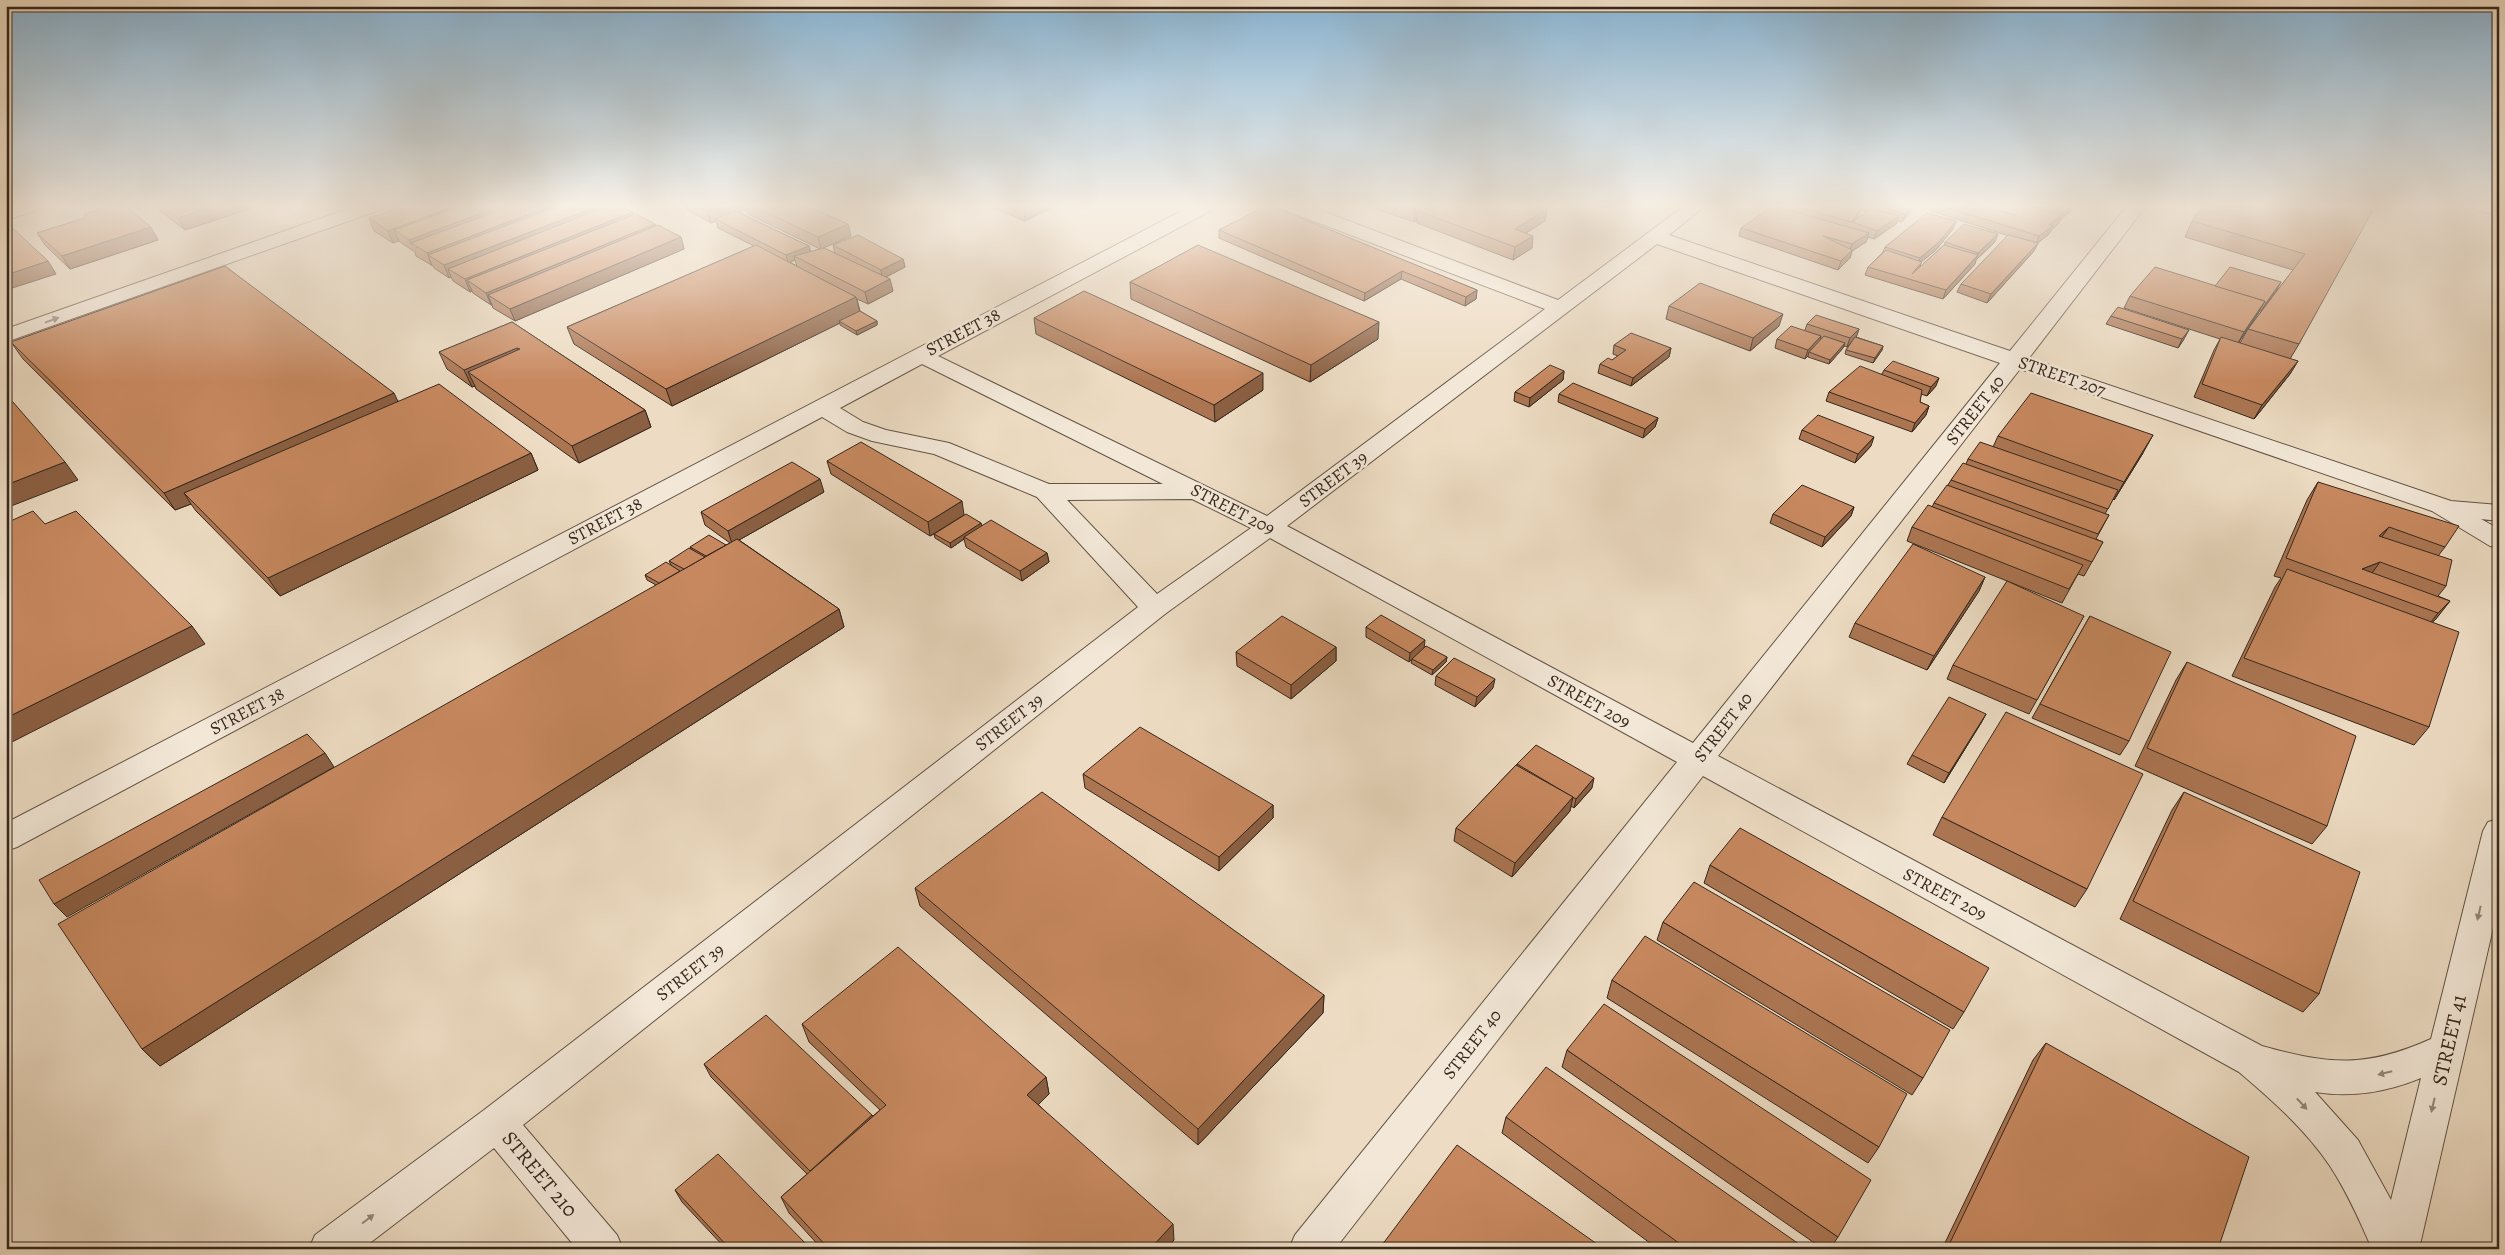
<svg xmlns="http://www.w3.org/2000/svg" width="2505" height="1255" viewBox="0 0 2505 1255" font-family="Alegreya,serif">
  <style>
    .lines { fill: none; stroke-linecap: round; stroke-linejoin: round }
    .minor-casing { stroke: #635446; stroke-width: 2 }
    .minor { fill: #f3e8d8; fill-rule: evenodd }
    .wall { fill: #ab7552; stroke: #35271d; fill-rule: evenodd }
    .shaded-wall { fill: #8b5f42; stroke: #35271d }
    .building { fill: #c7885f; stroke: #35271d }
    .oneway { fill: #94887a }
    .labels { text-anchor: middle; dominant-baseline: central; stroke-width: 5; stroke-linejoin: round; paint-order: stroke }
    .street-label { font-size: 18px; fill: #35271d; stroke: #f3e8d8 }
    .near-street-label { font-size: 21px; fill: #35271d; stroke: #f3e8d8 }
  </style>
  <rect width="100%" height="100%" fill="#eddcc3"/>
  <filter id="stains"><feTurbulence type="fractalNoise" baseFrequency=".004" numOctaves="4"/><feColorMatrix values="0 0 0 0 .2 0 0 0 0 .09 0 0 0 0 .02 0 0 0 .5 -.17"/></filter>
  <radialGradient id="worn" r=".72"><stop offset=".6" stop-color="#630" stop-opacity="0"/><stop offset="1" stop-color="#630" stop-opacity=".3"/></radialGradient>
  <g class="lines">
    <defs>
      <g id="minor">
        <path d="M13,206H40L38,210L6,220V208Z"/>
        <path d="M356,206H382L380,210L6,342V329Z"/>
        <path d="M1191,206H1214L1212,210L938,356L1267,516L1545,309L1285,210L1283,206H1309L1558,300L1684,206H1705L1669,235L2010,351L2127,206H2146L2029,358L2451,501L2499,505V521L2481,519L2499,529V548L2490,546L2432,511L2020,369L1718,756L2262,1046C2330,1065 2366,1068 2431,1039L2483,831L2488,822L2499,819V902L2419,1249H2372C2360,1221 2347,1192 2330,1166C2306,1130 2272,1100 2239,1072L1703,776L1335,1249H1289L1295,1235L1677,762L1270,538L1165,614L523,1125L617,1235L623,1249H577L494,1148L362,1249H309L315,1235L484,1110L1138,607L1037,497L934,454L872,441L847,432L822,417L17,847L6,851V823ZM1657,244L2000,363L1693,743L1287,526ZM922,364L1163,484H1049L949,443L886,430L863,422L840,408ZM1192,499L1251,528L1157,594L1067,500ZM2421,1078L2391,1200L2358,1140L2315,1092C2353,1098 2386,1092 2421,1078Z"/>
        <path d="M2475,206H2499V216L2477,210Z"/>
      </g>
    </defs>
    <use href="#minor" class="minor-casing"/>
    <use href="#minor" class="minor"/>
  </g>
  <g class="wall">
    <path d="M154,206H258L185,230Z"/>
    <path d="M685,206H806L848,224L851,236L823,248L835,253L833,245L903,259L905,267L886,277L893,291L868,304L857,299L860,311L877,321V325L857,335L840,325V323L672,406L574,344L567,327L754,246L718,228L716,221L711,223L686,209ZM747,209L748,214L820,249L811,252L809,246L738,212ZM795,260L797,266L790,262Z"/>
    <path d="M989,206H1055L1025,221Z"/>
    <path d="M1266,206L1477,290L1476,299L1465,306L1401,279L1364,301L1219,238V230Z"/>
    <path d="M1368,206H1539L1547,209L1545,221L1526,233L1532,248L1513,260L1417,223V220L1414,222Z"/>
    <path d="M1783,206H1915L1902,222L1897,221L1896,224L1874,239L1868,237L1866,242L1852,251L1850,258L1838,270L1739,236L1741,228L1783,208ZM1861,210L1867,212L1856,219L1860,213Z"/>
    <path d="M1933,206H2074L2072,210L2060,220L2058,224L2052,229L2049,234L2038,243L2034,251L1987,303L1957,292L1961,284L2009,236L1931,211Z"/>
    <path d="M2355,206L2299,344L2290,359L2298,361L2290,374L2254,419L2194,397L2214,350L2220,339L2124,308L2130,296L2215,286L2281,282L2276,291L2261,311H2260L2238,343H2240L2248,329L2293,270L2185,237L2192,221Z"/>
    <path d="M634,214L655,224L656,226L681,237L684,249L515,321L493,308L492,305H491L473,293L472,291L470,292L453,281L451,277L449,278L434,268L433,266L416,256L415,252L400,242L399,241L393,243L374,231L369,218Z"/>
    <path d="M85,218L158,240L70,269L45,245L37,233Z"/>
    <path d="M1956,221L1953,229L1936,250L1921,262L1920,267L1944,245L1945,242H1995L1976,260L1975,264L1943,299L1865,275L1868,267L1883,252L1885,247Z"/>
    <path d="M1130,282L1378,339L1310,382L1131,299Z"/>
    <path d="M1669,306L1779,326L1750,351L1666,319Z"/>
    <path d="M2111,316L2184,339L2178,348L2106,324Z"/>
    <path d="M1034,318L1263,390L1215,422L1036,334Z"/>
    <path d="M512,322L645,410L651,427L579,463L476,389L475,386L472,387L447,369L439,352Z"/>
    <path d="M1807,324L1859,329L1856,337L1883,346L1882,350L1873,363L1845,354L1846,350L1850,344L1847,347L1844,346L1843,348L1829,364L1808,357V356L1805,359L1775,348L1777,339L1805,330Z"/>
    <path d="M11,342L398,401L531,453L538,470L280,596L196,511L191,504L175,510L23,359Z"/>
    <path d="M1614,345L1671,348L1669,357L1631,386L1598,373L1600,364L1612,360L1618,356L1613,354Z"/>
    <path d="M1884,370L1936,386L1927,396L1921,394L1920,402L1929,406L1926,415L1912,432L1826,401L1829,392L1882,374Z"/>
    <path d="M1564,371L1563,380L1529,407L1514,401L1515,392Z"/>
    <path d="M1559,394L1658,418L1655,427L1643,438L1558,402Z"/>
    <path d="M1802,430L1871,446L1855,463L1799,439Z"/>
    <path d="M1998,436L2143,453L2114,500L2113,499L2105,514L2109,515L2096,539L2103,542L2084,576L2078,574L2062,603L1907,541L1912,527L1932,507L1934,503L1948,485L1951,480L1966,464L1968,459L1993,447Z"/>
    <path d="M827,461L964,515L981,523L982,526L1047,553L1049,562L1022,581L966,547L964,539L951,548L935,538L934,534L930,536L831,474Z"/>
    <path d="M2318,482L2445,547L2438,556L2446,586L2438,596L2450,601L2432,623L2429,727L2414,745L2232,676L2275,587L2281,578L2274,576L2307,500Z"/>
    <path d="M824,492L739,540L839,609L844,627L160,1066L142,1049L656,585L647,580L645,575L671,565L669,561L691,549L690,547L726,545L730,543L705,525L701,512Z"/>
    <path d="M1854,507L1851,516L1822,547L1770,523L1773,514Z"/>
    <path d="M1985,577L1979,591L1927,670L1849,637L1855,623Z"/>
    <path d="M2084,616L2029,714L1947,679L1953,665Z"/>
    <path d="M2090,616L2129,741L2120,755L2032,718Z"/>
    <path d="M1366,627L1424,648L1447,657L1446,662L1432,675L1411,663L1412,659L1409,662L1366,637Z"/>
    <path d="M1336,647V661L1291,699L1237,666L1236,652Z"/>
    <path d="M2187,662L2327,826L2312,844L2135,766L2176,680Z"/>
    <path d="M1436,676L1493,688L1475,707L1435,685Z"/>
    <path d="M1986,714L1981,723L1944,783L1907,764L1912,755Z"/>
    <path d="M1517,764L1592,788L1574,808L1571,806L1570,811L1512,877L1454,841L1456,828Z"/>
    <path d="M1083,774L1273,805V818L1219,871L1085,788Z"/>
    <path d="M2184,792L2319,994L2303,1012L2120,919L2172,810Z"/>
    <path d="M1942,817L2087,889L2075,907L1933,835Z"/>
    <path d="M1710,865L1964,1012L1953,1029L1704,883Z"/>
    <path d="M915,888L1324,995L1323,1013L1198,1145L920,906Z"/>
    <path d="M1663,922L1923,1078L1912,1095L1657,940Z"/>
    <path d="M1612,980L1879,1147L1868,1163L1607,998Z"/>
    <path d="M802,1024L1046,1077L1049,1094L1038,1104L1174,1240L1166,1249H822L789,1213L781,1197L807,1174L711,1077L704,1064L872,1115L873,1116L880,1110L809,1042Z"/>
    <path d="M2046,1043L2218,1249H1942L2033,1060Z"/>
    <path d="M1567,1050L1838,1237L1830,1249H1823L1562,1067Z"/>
    <path d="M1506,1117L1806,1249H1658L1502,1133Z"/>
    <path d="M675,1190L811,1249H726L682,1202Z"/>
  </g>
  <g class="shaded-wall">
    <path d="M215,206H258L185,230L178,218Z"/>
    <path d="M455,206H492L394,230L399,241L393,243L388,231Z"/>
    <path d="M501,206H537L411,244L409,240Z"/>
    <path d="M550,206H585L428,255L432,266L427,253Z"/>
    <path d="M598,206H612L448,269L451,277L449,278L444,265Z"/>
    <path d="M720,206H746L747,209L717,220L715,219L716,221L711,223L707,211Z"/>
    <path d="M1030,206H1055L1025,221L1024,209Z"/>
    <path d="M1415,206H1439L1418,211L1417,220L1414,222Z"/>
    <path d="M1862,206L1860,213L1854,222H1852Z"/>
    <path d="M1912,206H1915L1902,222L1905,214Z"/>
    <path d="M2071,206H2074L2072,210L2060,220L2058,224L2052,229L2049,234L2036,244L2039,236L2049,225L2061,216L2063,212Z"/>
    <path d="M1547,209L1545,221L1513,241L1515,229Z"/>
    <path d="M633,212L637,224L467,280L472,291L470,292L465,279Z"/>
    <path d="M1899,216L1896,224L1874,239L1877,231Z"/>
    <path d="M1956,221L1953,229L1936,250L1921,262L1919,270L1911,280L1920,258Z"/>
    <path d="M655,224L659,236L488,295L492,305H491L486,293Z"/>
    <path d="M848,224L851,236L821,249L818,237Z"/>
    <path d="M151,227L158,240L70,269L62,256Z"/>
    <path d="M1869,233L1866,242L1852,251L1850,258L1838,270L1841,261L1849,253L1852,244Z"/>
    <path d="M1998,234L1995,242L1976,260L1975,264L1943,299L1946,290L1977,257L1978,253Z"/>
    <path d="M1533,236L1532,248L1513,260L1515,247Z"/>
    <path d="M681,237L684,249L515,321L510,309Z"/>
    <path d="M2038,243L2034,251L1987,303L1991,294Z"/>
    <path d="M809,246L811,254L794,256L795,260L788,263L786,255Z"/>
    <path d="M903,259L905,267L882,279L881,270Z"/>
    <path d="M48,261L56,274L6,290V275Z"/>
    <path d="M1402,271L1401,279L1364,301L1365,293Z"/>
    <path d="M890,279L893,291L868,304L865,292Z"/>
    <path d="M2281,282L2276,291L2261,311L2266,303Z"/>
    <path d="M1477,290L1476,299L1465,306L1466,297Z"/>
    <path d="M856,297L860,313L839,321L840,323L672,406L666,389Z"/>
    <path d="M2265,301L2258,313L2237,345L2244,332Z"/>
    <path d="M1783,314L1779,326L1750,351L1753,338Z"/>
    <path d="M877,321V325L857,335L856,331Z"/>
    <path d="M1379,322L1378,339L1310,382L1311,365Z"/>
    <path d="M1859,329L1856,338L1847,347L1850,338Z"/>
    <path d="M2189,330L2184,339L2178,348L2182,339Z"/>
    <path d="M1821,336L1819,345L1809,352L1808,356L1805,359L1808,350Z"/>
    <path d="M1845,343L1843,348L1829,364L1830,360Z"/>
    <path d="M1883,346L1882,350L1873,363L1875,358Z"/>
    <path d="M517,348L524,364L468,372L475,386L472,387L464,370Z"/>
    <path d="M1671,348L1669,357L1631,386L1633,378Z"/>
    <path d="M2298,361L2290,374L2254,419L2262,405Z"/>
    <path d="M1564,371L1563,380L1529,407L1530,398Z"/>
    <path d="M1263,373V390L1215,422L1214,405Z"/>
    <path d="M1939,378L1936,386L1927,396L1931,387Z"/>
    <path d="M394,393L402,410L184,493L191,504L175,510L164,493Z"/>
    <path d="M1929,406L1926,415L1912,432L1915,423Z"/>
    <path d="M645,410L651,427L579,463L572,446Z"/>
    <path d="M1658,418L1655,427L1643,438L1645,429Z"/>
    <path d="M2153,435L2143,453L2114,500L2124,482Z"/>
    <path d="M1874,437L1871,446L1855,463L1858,454Z"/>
    <path d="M531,453L538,470L280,596L268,578Z"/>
    <path d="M65,462L78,480L6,508V485Z"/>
    <path d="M820,479L824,492L732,544L728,531Z"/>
    <path d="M962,501L964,515L930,536L928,522Z"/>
    <path d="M1854,507L1851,516L1822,547L1825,537Z"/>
    <path d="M981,523L982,527L964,537V539L951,548L950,543Z"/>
    <path d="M2389,527L2376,545L2379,536Z"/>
    <path d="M1047,553L1049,562L1022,581L1020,571Z"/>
    <path d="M2380,562L2367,580L2362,569Z"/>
    <path d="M1985,577L1979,591L1927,670L1934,656Z"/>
    <path d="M2450,601L2436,619L2424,631L2438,613Z"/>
    <path d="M839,609L844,627L160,1066L142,1049Z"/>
    <path d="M192,626L205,644L6,745V718Z"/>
    <path d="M1425,640L1424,649L1409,662L1410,653Z"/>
    <path d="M1336,647V661L1291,699V685Z"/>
    <path d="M1447,657L1446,662L1432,675L1433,670Z"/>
    <path d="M1495,679L1493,688L1475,707L1477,697Z"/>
    <path d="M1986,714L1981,723L1944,783L1949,773Z"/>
    <path d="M325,753L334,767L67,917L54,904Z"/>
    <path d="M1594,778L1592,788L1574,808L1576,799Z"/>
    <path d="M1573,797L1570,811L1512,877L1515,863Z"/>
    <path d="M1273,805V818L1219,871V857Z"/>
    <path d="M1324,995L1323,1013L1198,1145V1129Z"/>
    <path d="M1046,1077L1049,1094L1031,1112L1027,1095Z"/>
    <path d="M872,1115L877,1128L810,1171Z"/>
    <path d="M1173,1224L1174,1240L1166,1249H1150Z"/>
  </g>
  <g class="building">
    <path d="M112,206H125L151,227L62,256L37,233L85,218V214Z"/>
    <path d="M162,206H215L178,218Z"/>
    <path d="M404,206H455L388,231L369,218Z"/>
    <path d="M461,206H501L409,240L394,230Z"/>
    <path d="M510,206H550L427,253L411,243Z"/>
    <path d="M558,206H598L444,265L428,255Z"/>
    <path d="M607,206H621L633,212L465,279L448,269Z"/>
    <path d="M698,206H720L707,211Z"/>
    <path d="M753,206H806L848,224L818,237Z"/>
    <path d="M1016,206H1030L1024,209Z"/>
    <path d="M1266,206H1272L1477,290L1466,297L1402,271L1365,293L1219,230Z"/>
    <path d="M1426,206H1539L1547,209L1515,229L1533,236L1515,247L1418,211Z"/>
    <path d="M1773,206H1774L1869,233L1852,244L1823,236L1852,250L1841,261L1741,228Z"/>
    <path d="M1794,206H1862L1852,222Z"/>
    <path d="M1877,206H1912L1905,214Z"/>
    <path d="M1942,206H1984L2017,216L1988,206H2031L2062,215L2049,225L2053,226L2039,236Z"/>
    <path d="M2041,206H2071L2063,212Z"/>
    <path d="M2203,206H2355L2373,210L2299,344L2248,329L2305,254L2192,221Z"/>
    <path d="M1871,209L1899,216L1877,231L1852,222Z"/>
    <path d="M735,211L809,246L786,255L715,219Z"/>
    <path d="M1927,213L1956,221L1939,242L1920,258L1885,247Z"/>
    <path d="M636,214L655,224L486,293L467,280Z"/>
    <path d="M6,222L48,261L6,275Z"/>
    <path d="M1964,224L1998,234L1978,253L1945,242Z"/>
    <path d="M658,225L681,237L510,309L488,295Z"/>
    <path d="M858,235L903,259L881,270L833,245Z"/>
    <path d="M2008,235L2038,243L1991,294L1961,284Z"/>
    <path d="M756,245L856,297L666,389L567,327Z"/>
    <path d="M1198,245L1379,322L1311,365L1130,282Z"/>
    <path d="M1944,245L1978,255L1946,290L1868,267L1886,250L1922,262L1912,274Z"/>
    <path d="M824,248L890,279L865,292L794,256Z"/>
    <path d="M225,266L394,393L164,493L11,342Z"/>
    <path d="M2155,267L2265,301L2244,332L2130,296Z"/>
    <path d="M2230,267L2281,282L2266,303L2264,302L2265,301L2215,286Z"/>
    <path d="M1700,283L1783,314L1753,338L1669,306Z"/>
    <path d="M1084,291L1263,373L1214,405L1034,318Z"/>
    <path d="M2118,307L2189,330L2182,339L2111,316Z"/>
    <path d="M860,311L877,321L856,331L839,321Z"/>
    <path d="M1816,315L1859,329L1850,338L1807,324Z"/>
    <path d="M512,322L645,410L572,446L468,372L520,349L517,348L464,370L439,352Z"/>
    <path d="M1791,326L1821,336L1808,350L1777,339Z"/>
    <path d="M1631,333L1671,348L1633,378L1600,364L1608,358L1612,360L1626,350L1614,345Z"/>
    <path d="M1824,336L1845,343L1830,360L1809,352Z"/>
    <path d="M1855,337L1883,346L1875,358L1846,350Z"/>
    <path d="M2221,337L2298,361L2262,405L2202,384Z"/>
    <path d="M1893,361L1939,378L1931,387L1884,370Z"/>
    <path d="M1550,365L1564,371L1530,398L1515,392Z"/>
    <path d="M1860,366L1922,390L1920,402L1929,406L1915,423L1829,392Z"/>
    <path d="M1573,383L1658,418L1645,429L1559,394Z"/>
    <path d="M439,384L531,453L268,578L184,493Z"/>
    <path d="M2031,393L2153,435L2124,482L1998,436Z"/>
    <path d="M6,394L65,462L6,485Z"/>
    <path d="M1818,415L1874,437L1858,454L1802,430Z"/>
    <path d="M861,442L962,501L928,522L827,461Z"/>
    <path d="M1980,442L2118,490L2108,509L1968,459Z"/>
    <path d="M792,462L820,479L728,531L701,512Z"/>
    <path d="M1963,463L2109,515L2098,534L1951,480Z"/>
    <path d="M2318,482L2459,526L2445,547L2389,527L2379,536L2452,560L2446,586L2380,562L2362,569L2450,601L2438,613L2286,558Z"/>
    <path d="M1802,485L1854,507L1825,537L1773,514Z"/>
    <path d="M1947,485L2103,542L2092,562L1934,503Z"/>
    <path d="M1928,505L2083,565L2069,589L1912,527Z"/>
    <path d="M33,511L45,524L76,511L192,626L6,718V523Z"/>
    <path d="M966,514L981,523L950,543L934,534Z"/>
    <path d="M991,520L1047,553L1020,571L964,537Z"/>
    <path d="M709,535L726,545L706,556L690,547Z"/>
    <path d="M737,539L839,609L142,1049L58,924Z"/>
    <path d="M1913,544L1985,577L1934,656L1855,623Z"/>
    <path d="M689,548L705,557L684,569L669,561Z"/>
    <path d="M666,562L680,571L659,583L645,575Z"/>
    <path d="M2287,569L2459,632L2429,727L2244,658Z"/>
    <path d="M2007,581L2084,616L2037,700L1953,665Z"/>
    <path d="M1381,615L1425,640L1410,653L1366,627Z"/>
    <path d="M1282,616L1336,647L1291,685L1236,652Z"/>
    <path d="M2090,616L2171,652L2129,741L2040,704Z"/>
    <path d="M1426,646L1447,657L1433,670L1412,659Z"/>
    <path d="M1454,658L1495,679L1477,697L1436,676Z"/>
    <path d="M2187,662L2356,736L2327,826L2147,748Z"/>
    <path d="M1949,697L1986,714L1949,773L1912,755Z"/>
    <path d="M2006,712L2143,774L2087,889L1942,817Z"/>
    <path d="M1140,727L1273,805L1219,857L1083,774Z"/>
    <path d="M307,734L325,753L54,904L39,880Z"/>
    <path d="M1536,745L1594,778L1576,799L1517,764Z"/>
    <path d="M1516,765L1573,797L1515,863L1456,828Z"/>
    <path d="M1042,792L1324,995L1198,1129L915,888Z"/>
    <path d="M2184,792L2360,872L2319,994L2133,901Z"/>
    <path d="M1740,828L1989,968L1964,1012L1710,865Z"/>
    <path d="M1694,882L1950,1030L1923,1078L1663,922Z"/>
    <path d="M1645,936L1907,1094L1879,1147L1612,980Z"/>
    <path d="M898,947L1046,1077L1027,1095L1173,1224L1150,1249H829L781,1197L886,1105L802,1024Z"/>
    <path d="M1604,1004L1871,1180L1838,1237L1567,1050Z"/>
    <path d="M766,1015L872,1115L810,1171L704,1064Z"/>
    <path d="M2046,1043L2249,1157L2218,1249H1947Z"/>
    <path d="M1546,1067L1806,1249H1687L1506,1117Z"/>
    <path d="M1457,1145L1604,1249H1379Z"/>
    <path d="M718,1154L811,1249H730L675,1190Z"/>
  </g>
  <defs><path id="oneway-solid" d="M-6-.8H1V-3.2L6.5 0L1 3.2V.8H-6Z" transform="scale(1.25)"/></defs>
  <g class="oneway">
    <use href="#oneway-solid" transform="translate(52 320) rotate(-20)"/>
    <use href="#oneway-solid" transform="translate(2479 913) rotate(103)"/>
    <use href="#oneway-solid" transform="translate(2385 1073) rotate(166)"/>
    <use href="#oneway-solid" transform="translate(2302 1104) rotate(47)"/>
    <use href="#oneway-solid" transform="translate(2433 1105) rotate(103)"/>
    <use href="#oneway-solid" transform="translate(368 1219) rotate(-37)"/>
  </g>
  <linearGradient id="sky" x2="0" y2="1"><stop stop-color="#89b6d6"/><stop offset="0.54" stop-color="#f7efe4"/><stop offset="1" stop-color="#f7efe4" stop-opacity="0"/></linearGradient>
  <rect width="2505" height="382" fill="url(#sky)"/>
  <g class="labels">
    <g class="street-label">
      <text transform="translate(963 332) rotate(-28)">STREET 38</text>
      <text transform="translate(2062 376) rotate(19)">STREET 207</text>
      <text transform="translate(1975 410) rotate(-52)">STREET 40</text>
      <text transform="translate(1333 479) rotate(-37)">STREET 39</text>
      <text transform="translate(1233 509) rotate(27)">STREET 209</text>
      <text transform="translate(605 521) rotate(-28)">STREET 38</text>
      <text transform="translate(1589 701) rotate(29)">STREET 209</text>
      <text transform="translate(247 711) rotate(-28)">STREET 38</text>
      <text transform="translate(1009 722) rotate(-38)">STREET 39</text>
      <text transform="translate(1723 727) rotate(-52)">STREET 40</text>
      <text transform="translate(1945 894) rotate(28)">STREET 209</text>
      <text transform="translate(690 972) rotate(-38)">STREET 39</text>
      <text transform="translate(1472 1044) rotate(-52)">STREET 40</text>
    </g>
    <g class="near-street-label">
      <text transform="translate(2449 1040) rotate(-77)">STREET 41</text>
      <text transform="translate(540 1174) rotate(50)">STREET 210</text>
    </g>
  </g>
  <rect width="2505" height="1255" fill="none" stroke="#eddcc3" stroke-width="25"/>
  <rect x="8" y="8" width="2490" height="1240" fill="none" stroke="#35271d" stroke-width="2.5"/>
  <rect x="12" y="12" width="2480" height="1230" fill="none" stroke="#35271d"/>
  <rect width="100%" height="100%" filter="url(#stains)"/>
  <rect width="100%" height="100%" fill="url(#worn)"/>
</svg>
